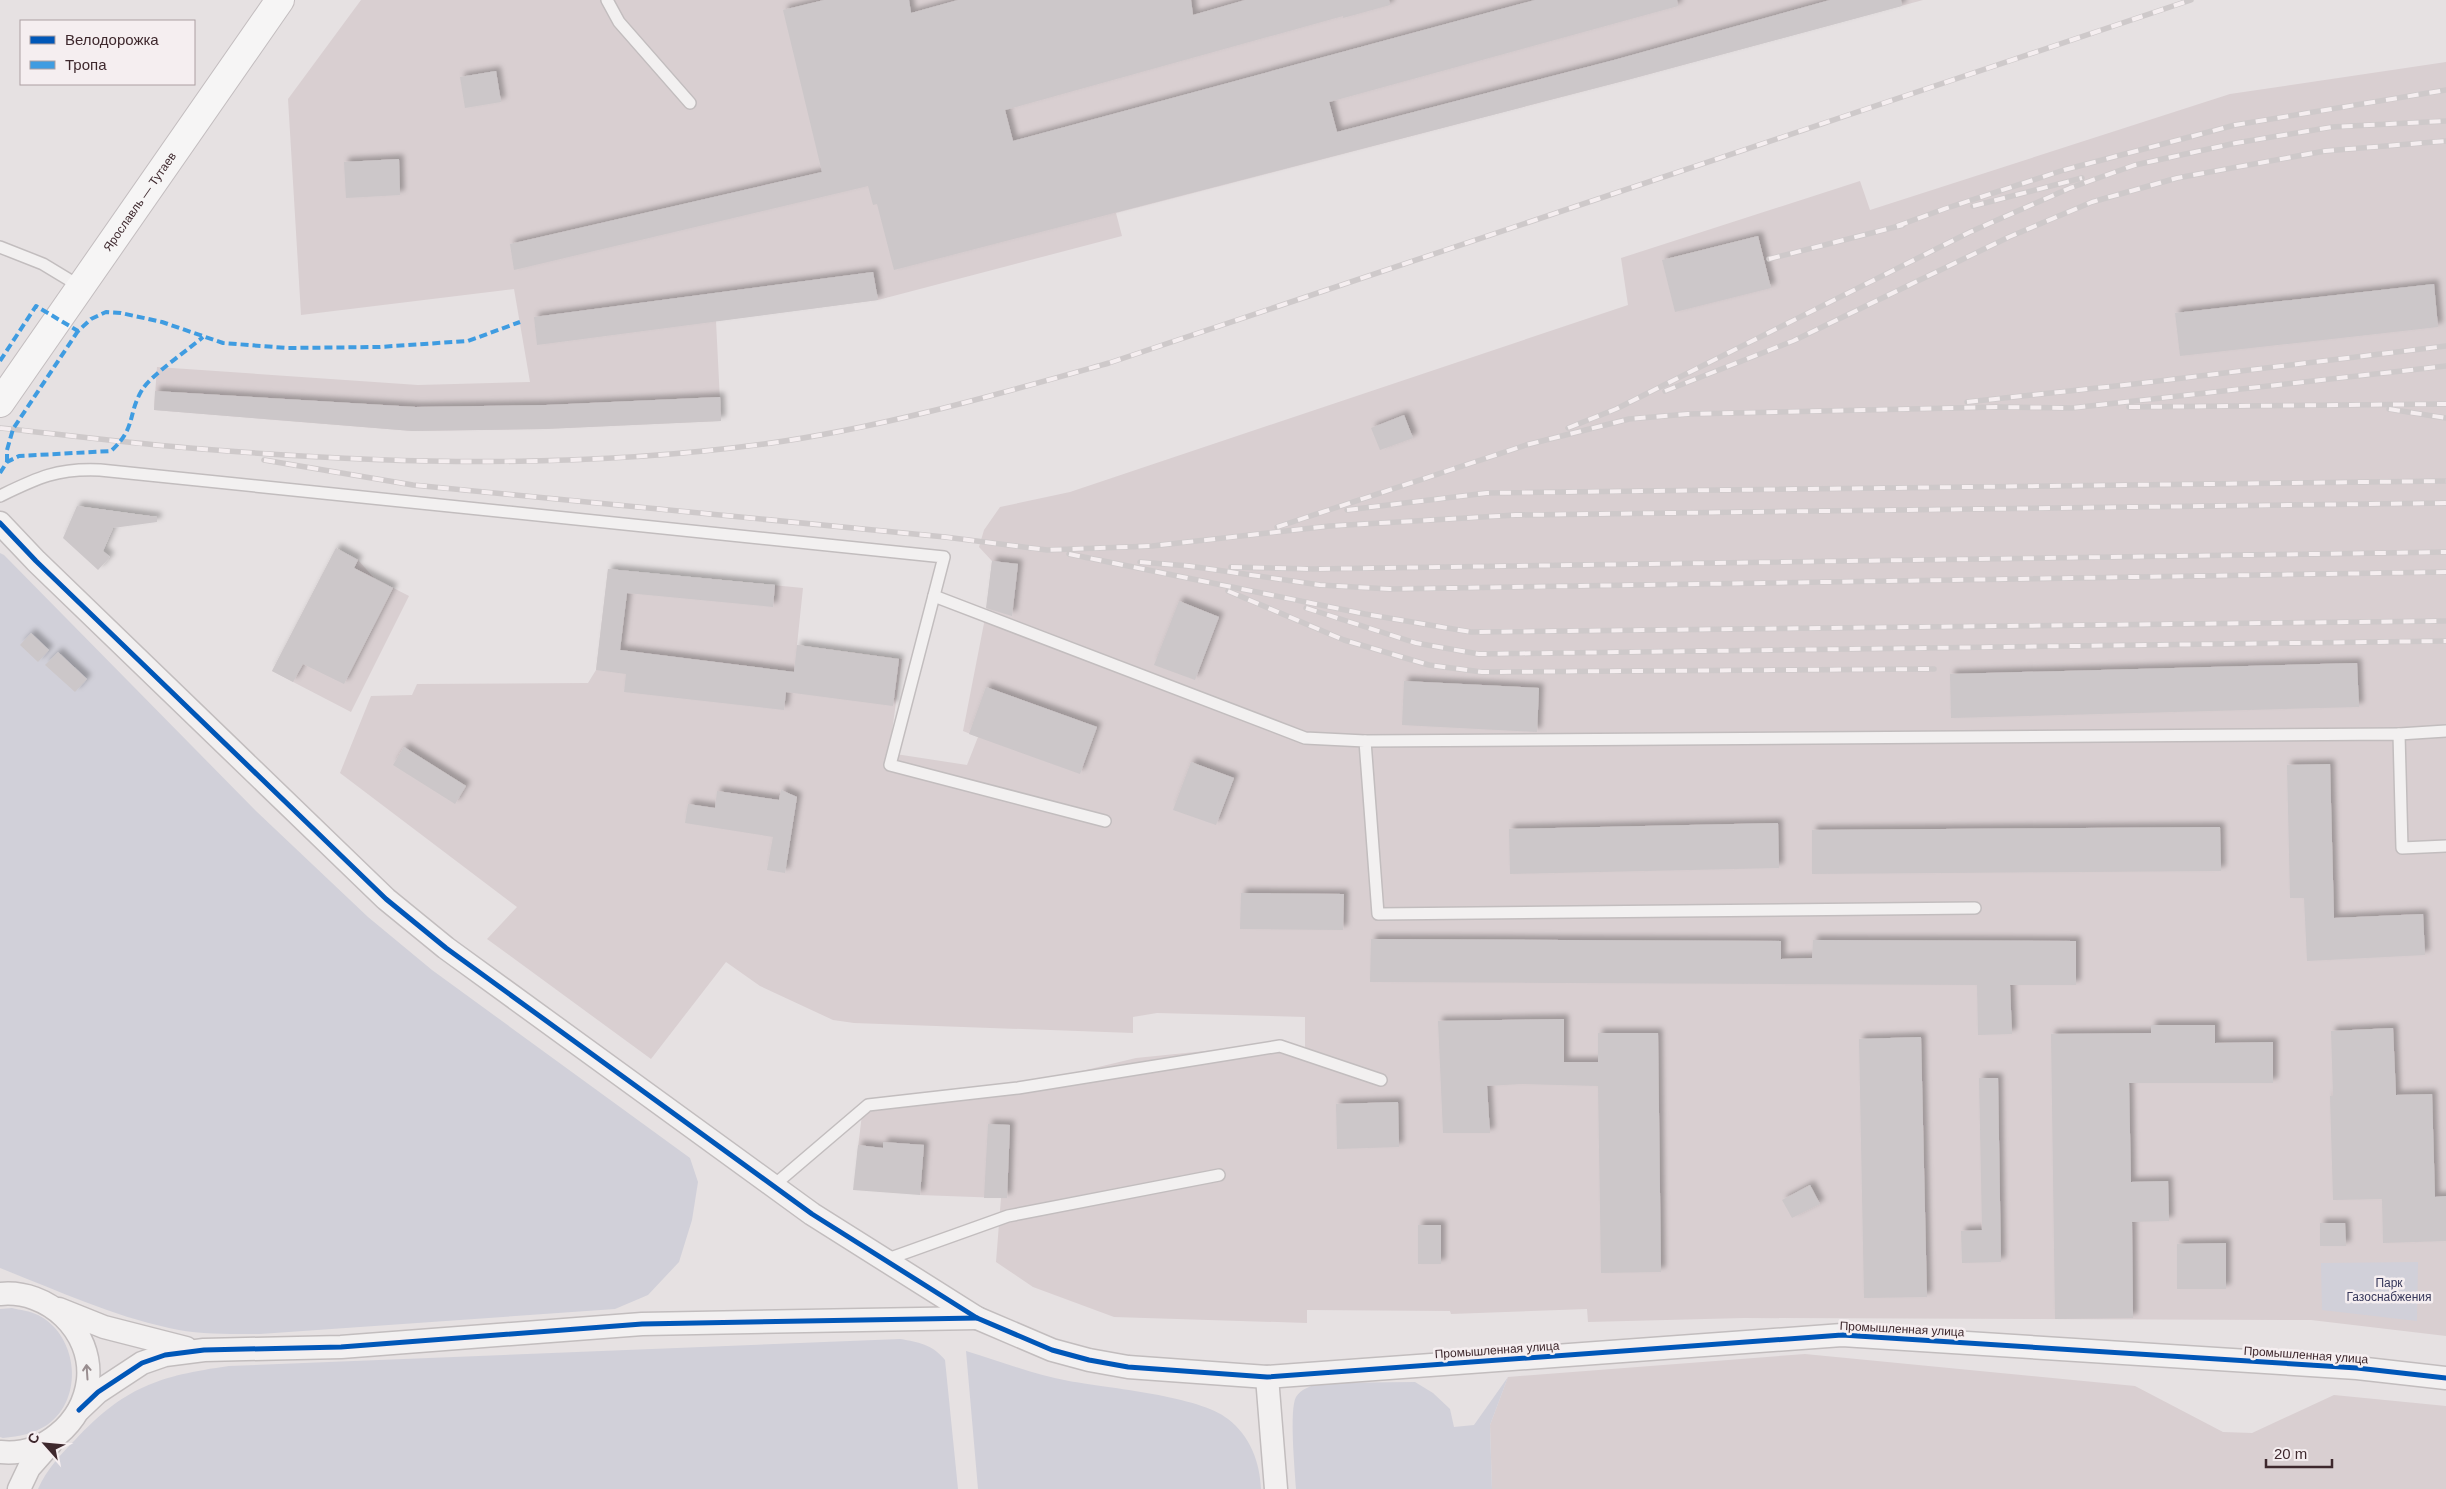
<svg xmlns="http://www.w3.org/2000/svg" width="2446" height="1489" viewBox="0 0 2446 1489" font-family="Arial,sans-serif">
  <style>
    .built { fill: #d9cfd1 }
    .green { fill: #d1d0d9 }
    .building { fill: #ccc7c9; filter: url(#shadow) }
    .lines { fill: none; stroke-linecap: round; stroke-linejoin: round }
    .service-casing { stroke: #c2bdbe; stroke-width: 14 }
    .minor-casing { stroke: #c2bdbe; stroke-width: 25 }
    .primary-casing { stroke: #c3bdbf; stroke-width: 30 }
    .service { stroke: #f2f0f0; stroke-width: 11 }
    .minor { stroke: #f2f0f0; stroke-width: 22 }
    .primary { stroke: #f6f5f5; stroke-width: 28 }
    .rail-casing { stroke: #cec9ca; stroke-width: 5.5 }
    .rail { stroke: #f5eef0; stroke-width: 4; stroke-dasharray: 11; stroke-linecap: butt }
    .quiet { stroke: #3f9ce1; stroke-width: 4; stroke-dasharray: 8 4; stroke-linecap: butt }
    .cycleway-casing { stroke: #f5eef0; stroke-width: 8 }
    .cycleway { stroke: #0057b8; stroke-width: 5 }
    .oneway { stroke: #988c8e }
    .labels { text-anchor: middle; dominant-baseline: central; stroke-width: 5; stroke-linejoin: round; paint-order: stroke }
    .street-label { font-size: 12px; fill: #3e282d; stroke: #f5eef0 }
    .park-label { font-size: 12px; fill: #36375a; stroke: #f5eef0 }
  </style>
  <defs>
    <filter id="shadow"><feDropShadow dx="4.5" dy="-4.5" stdDeviation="2.5" flood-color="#0004"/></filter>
  </defs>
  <rect width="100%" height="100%" fill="#e6e1e2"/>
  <g class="built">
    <path d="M361,0H1923L1631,79L1116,213L1122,236L878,300L716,321L721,421L545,429L412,431L154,410L157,367L418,385L530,382L514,289L301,315L288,99Z"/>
    <path d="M2446,62V1336L2311,1320L1744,1318L1588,1322L1587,1309L1451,1314L1450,1311L1307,1310V1323L1114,1317L1033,1287L996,1262L1001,1198L920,1195L857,1156L863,1106L1011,1088L1136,1058L1215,1050L1289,1051L1305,1061V1017L1157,1013L1133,1017V1033L854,1023L833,1020L760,986L726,962L651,1059L487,939L517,907L340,773L371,696L412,695L417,684L588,683L596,670L608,569L803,588L797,645L902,659L889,753L967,765L978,737L963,731L986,613L992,561L979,547L984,530L1000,507L1070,492L1628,305L1621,258L1860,181L1870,210L2230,94Z"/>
    <path d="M336,548L358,560L374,578L409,596L351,712L272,671Z"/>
    <path d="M1805,1354L2135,1386L2223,1432L2252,1433L2334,1395L2446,1406V1489H1492L1490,1425L1508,1377Z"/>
  </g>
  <g class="green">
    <path d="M0,553L4,555L256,811L368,917L432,970L690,1158L698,1182L692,1220L679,1262L648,1295L615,1309L260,1334C230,1334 198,1335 169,1328C110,1315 56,1290 0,1268Z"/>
    <path d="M2418,1262L2417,1321L2322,1310L2321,1263Z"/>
    <path d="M12,1308C20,1310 30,1311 38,1315C78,1335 85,1399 47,1425C33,1434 20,1436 3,1438L0,1437V1309Z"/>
    <path d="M900,1339C919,1342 933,1345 945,1360L958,1489H38C47,1469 60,1455 75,1440C125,1387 158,1376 229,1366Z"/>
    <path d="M966,1351C1000,1361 1035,1375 1069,1381C1108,1388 1200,1396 1228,1419C1250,1436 1260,1462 1261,1489H978Z"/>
    <path d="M1508,1377L1490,1425L1492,1489H1296C1295,1472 1289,1409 1296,1397C1301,1389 1311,1386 1319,1383L1415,1382L1433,1393L1450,1409L1454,1427L1474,1425Z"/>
  </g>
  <g class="building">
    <path d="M824,0H909L911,13L958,0H1191L1193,15L1245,0H1389L1390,5L1343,18V16L1005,110L1013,141L1535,0H1677L1678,6L1329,102L1337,132L1614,60L1830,0H1901L1902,6L1631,79L894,270L877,204L873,205L868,186L514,270L510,244L822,172L783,10Z"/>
    <path d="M496,71L501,102L465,108L460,77Z"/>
    <path d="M399,159L400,195L346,198L344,162Z"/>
    <path d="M1758,236L1771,288L1675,312L1662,260Z"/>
    <path d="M873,272L878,300L537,345L534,317Z"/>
    <path d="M2434,284L2438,327L2180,356L2175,313Z"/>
    <path d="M155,391L416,407L546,405L720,397L721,421L545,429L412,431L154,410Z"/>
    <path d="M1404,415L1413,438L1380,450L1371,428Z"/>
    <path d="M77,506L157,517V522L113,528L103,551L110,557L98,570L63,538Z"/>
    <path d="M336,548L358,560L354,568L393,588L344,684L303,664L293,682L272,671Z"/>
    <path d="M992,561L1018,564L1012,616L986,608Z"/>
    <path d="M608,569L775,585L773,607L627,593L620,650L794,672L797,645L899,659L893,706L786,692L784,710L624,692L626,674L596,670Z"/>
    <path d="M1179,601L1219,617L1195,680L1154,665Z"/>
    <path d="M31,633L49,650L38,662L20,645Z"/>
    <path d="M58,652L87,679L75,692L45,665Z"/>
    <path d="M2357,663L2359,707L1951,718L1950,674Z"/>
    <path d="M1404,681L1539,688L1537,732L1402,725Z"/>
    <path d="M986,687L1097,727L1080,774L969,734Z"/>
    <path d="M404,747L466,786L455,804L393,765Z"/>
    <path d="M1191,762L1234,778L1216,825L1173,810Z"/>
    <path d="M2330,764L2334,918L2423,914L2425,955L2307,961L2304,898H2290L2287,765Z"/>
    <path d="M781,790L797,797L785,873L767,870L773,837L685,823L688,804L715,808L717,791L779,800Z"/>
    <path d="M1778,823L1779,868L1510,874L1509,829Z"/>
    <path d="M2220,827L2221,871L1812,874V830Z"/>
    <path d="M1241,893L1344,894L1343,930L1240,929Z"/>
    <path d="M1371,939L1781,941V959L1812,958L1813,940L2076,941V985H2010L2012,1034L1978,1035L1977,985L1370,982Z"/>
    <path d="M1564,1019V1062H1598V1033H1658L1661,1272L1601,1273L1598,1086L1521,1084L1487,1086L1490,1133H1443L1438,1021Z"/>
    <path d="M2151,1025H2215V1043L2273,1042V1083H2129L2131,1182L2168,1181L2169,1221L2132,1222L2133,1318L2055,1319L2051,1034L2151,1033Z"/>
    <path d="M2393,1028L2396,1095L2432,1094L2435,1197L2446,1196V1241L2383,1243L2382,1199L2333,1200L2330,1096H2333L2331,1031Z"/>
    <path d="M1921,1037L1927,1297L1864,1298L1859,1039Z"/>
    <path d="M1979,1078H1998L2001,1262L1962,1263L1961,1231L1982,1230Z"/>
    <path d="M1398,1102L1399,1147L1337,1149L1336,1104Z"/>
    <path d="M988,1124L1010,1125L1007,1198H984Z"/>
    <path d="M883,1142L924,1145L920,1195L853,1190L858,1145L883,1148Z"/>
    <path d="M1810,1185L1820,1204L1792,1218L1782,1200Z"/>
    <path d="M2320,1223H2345L2346,1246H2320Z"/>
    <rect x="1418" y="1225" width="23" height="39"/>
    <path d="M2226,1243V1289H2177V1244Z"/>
  </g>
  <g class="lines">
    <defs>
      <g id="service">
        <path d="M607,0L619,22L690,103"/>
        <path d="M0,247L43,264L81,287"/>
        <path d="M0,496C37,478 57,468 100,470L944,557L890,765L1105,821"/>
        <path d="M934,596L1305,738L1365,741L1378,914L1975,908"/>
        <path d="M2399,734L2446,731"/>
        <path d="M1365,741L2399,734L2402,848L2446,846"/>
        <path d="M773,1186L868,1105L1018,1088L1280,1046L1381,1080"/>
        <path d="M885,1260L1008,1216L1219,1175"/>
      </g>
      <g id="minor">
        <path d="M0,523L36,561L386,899L446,948L812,1214L977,1318L1052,1350L1089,1360L1128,1367L1267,1377L1842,1335L2357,1368L2446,1378"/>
        <path d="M0,1294C48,1289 93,1331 88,1380C83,1423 43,1457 0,1452"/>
        <path d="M59,1309L104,1327L186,1348"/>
        <path d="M1267,1377L1276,1489"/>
        <path d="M79,1410L98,1392L142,1363L165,1355L204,1350L341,1347L642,1324L977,1318"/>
        <path d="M19,1489L29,1468L51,1443"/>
      </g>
      <g id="primary">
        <path id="s1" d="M0,403L280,0"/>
      </g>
    </defs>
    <use href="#service" class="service-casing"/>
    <use href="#minor" class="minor-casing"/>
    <use href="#primary" class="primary-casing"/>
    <use href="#service" class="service"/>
    <use href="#minor" class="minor"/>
    <use href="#primary" class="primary"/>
    <defs>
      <g id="rail">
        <path d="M1973,206L2082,178"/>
        <path d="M1897,226L1944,209L2064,170L2235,125L2446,90"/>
        <path d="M1769,259L1903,225"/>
        <path d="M1665,391L1793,341L2009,237L2092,202L2177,178L2325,151L2446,141"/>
        <path d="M1967,402L2134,384L2446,346"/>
        <path d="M2129,407L2446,404"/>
        <path d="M2389,409L2446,418"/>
        <path d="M0,428C67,435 134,444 202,449C389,464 577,469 764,444C881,428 995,395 1109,363L2191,0"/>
        <path d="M1568,428L1616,409L1970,232L2070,188L2135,165L2236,143L2332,127L2446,121"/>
        <path d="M264,460L413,485L945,537L1047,550L1152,546L1330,526L1516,515L2446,503"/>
        <path d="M1347,510L1487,493L2446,481"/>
        <path d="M1277,527L1526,445L1629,419L1688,414L1997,407L2072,408L2446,366"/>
        <path d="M1069,554L1365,614L1471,632L2446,621"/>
        <path d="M1140,562L1189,566L1320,585L1390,589L2446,572"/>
        <path d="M1231,567L1313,569L2446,552"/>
        <path d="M1228,591L1344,640L1429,665L1482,672L1934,669"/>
        <path d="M1306,608L1416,643L1479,654L2446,641"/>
      </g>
    </defs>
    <use href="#rail" class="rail-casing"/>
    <use href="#rail" class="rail"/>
    <g class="quiet">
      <path d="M0,361L36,306L78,331L91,319L106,312L121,313L162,322L223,343L287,348L379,347L468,341L520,322"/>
      <path d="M7,462V450L13,429L78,331"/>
      <path d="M0,473L7,462L19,456L111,451C137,427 127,415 142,390C151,375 188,350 203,337"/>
    </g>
    <defs>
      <g id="cycleway">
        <path d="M0,523L36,561L386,899L446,948L812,1214L977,1318L1052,1350L1089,1360L1128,1367L1267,1377L1842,1335L2357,1368L2446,1378"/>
        <path d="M79,1410L98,1392L142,1363L165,1355L204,1350L341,1347L642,1324L977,1318"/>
      </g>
    </defs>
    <use href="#cycleway" class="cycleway-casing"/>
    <use href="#cycleway" class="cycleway"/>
  </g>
  <defs><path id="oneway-shaft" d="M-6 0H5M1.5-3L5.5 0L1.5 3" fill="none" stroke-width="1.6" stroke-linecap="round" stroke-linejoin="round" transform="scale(1.25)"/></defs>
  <use class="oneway" href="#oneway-shaft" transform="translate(87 1372) rotate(-94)"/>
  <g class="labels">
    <g class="street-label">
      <text stroke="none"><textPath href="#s1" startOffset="245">Ярославль — Тутаев</textPath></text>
      <text transform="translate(1902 1329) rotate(3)">Промышленная улица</text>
      <text transform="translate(1497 1350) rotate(-4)">Промышленная улица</text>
      <text transform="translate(2306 1355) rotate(4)">Промышленная улица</text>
    </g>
    <g class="park-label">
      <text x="2389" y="1283">Парк<tspan x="2389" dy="14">Газоснабжения</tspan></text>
    </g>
  </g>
  <rect x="20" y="20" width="175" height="65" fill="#f5eef0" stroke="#ac9fa2"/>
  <rect x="30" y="36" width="25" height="8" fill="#0057b8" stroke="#ac9fa2"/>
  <text x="65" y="45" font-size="15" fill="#3e282d">Велодорожка</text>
  <rect x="30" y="61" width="25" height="8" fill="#3f9ce1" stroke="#ac9fa2"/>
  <text x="65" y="70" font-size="15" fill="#3e282d">Тропа</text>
  <g transform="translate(45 1444) rotate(297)" stroke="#f5eef0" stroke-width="4" paint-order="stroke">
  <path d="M0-4L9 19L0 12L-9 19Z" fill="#3e282d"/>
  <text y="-8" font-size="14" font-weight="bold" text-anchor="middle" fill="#3e282d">С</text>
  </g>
  <path d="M2266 1459v8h66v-8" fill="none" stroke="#3e282d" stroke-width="2.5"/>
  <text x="2274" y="1459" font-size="15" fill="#3e282d" stroke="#f5eef0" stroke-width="4" paint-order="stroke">20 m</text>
</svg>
